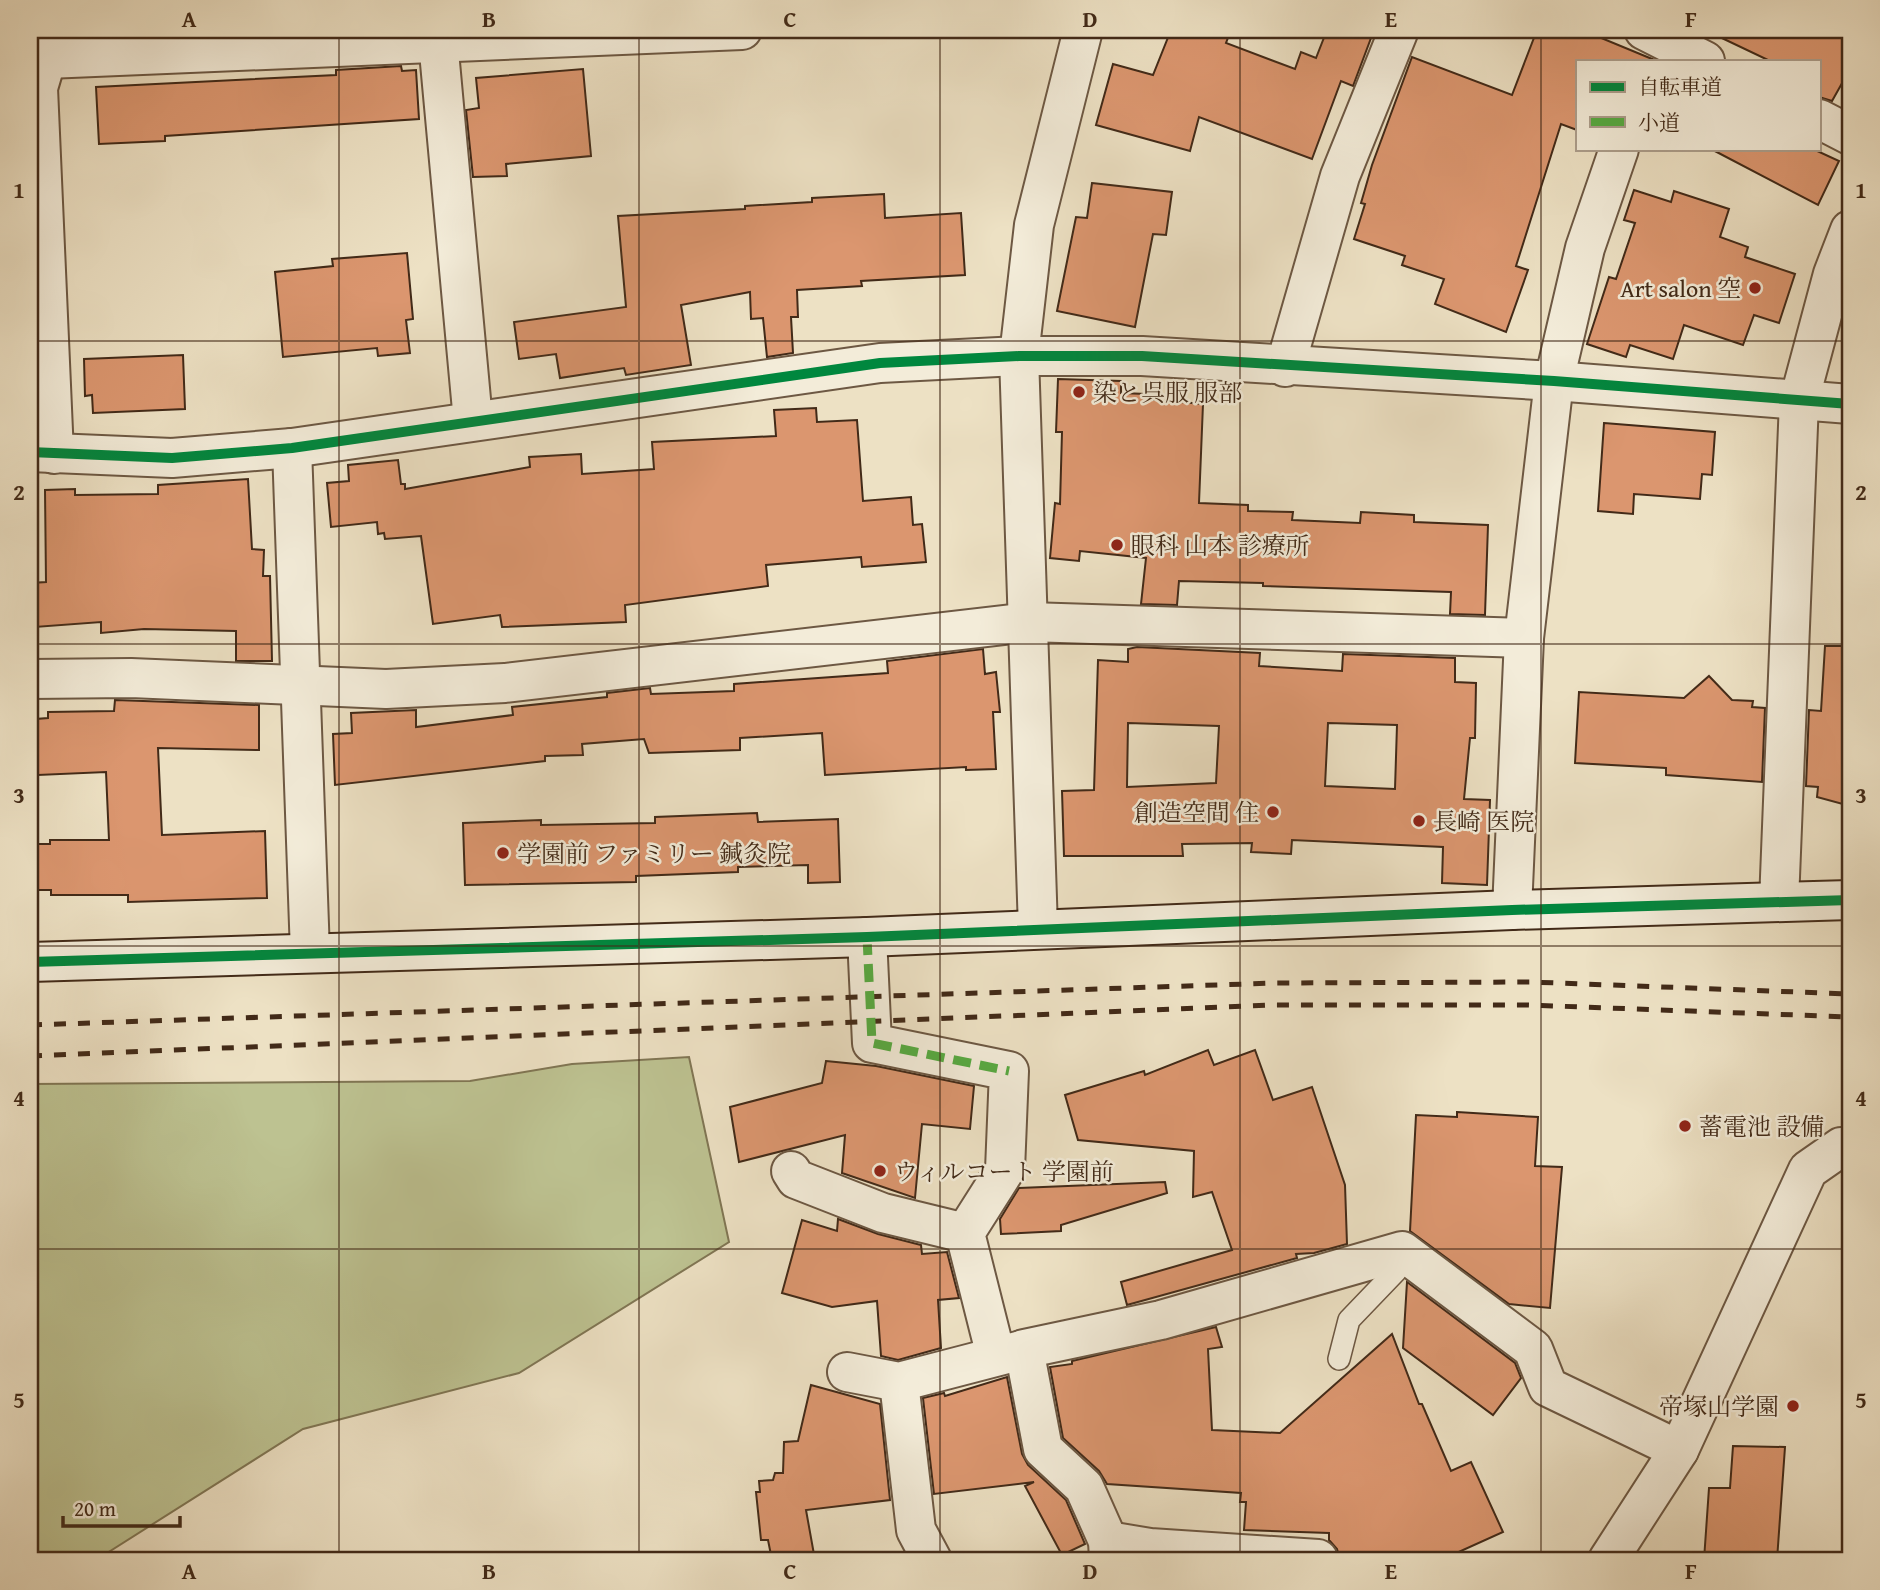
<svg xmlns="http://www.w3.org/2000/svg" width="1880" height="1590" viewBox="0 0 1880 1590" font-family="'Gentium Book Plus','Noto Serif JP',serif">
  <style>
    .green { fill: #bdc291; stroke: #807654; stroke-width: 2 }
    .building { fill: #db966f; stroke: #422a18; stroke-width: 2; fill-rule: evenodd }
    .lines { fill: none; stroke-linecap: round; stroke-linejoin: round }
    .lane-casing { stroke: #6d5843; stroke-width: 24 }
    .street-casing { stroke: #6d5843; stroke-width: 42 }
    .secondary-casing { stroke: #422a18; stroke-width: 42 }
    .lane { stroke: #f3ecd9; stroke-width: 21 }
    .street { stroke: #f3ecd9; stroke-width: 38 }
    .secondary { stroke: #f3ecd9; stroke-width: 38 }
    .rail { stroke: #422a18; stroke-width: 5; stroke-dasharray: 12 12; stroke-linecap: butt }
    .quiet { stroke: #56ab42; stroke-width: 9; stroke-dasharray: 18 9; stroke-linecap: butt }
    .cycleway-casing { stroke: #f3ecd9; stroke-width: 15 }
    .cycleway { stroke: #00873e; stroke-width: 10 }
    .grid { fill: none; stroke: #422a18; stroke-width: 2; stroke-opacity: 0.55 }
    .poi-dot { fill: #8f2418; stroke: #f3ecd9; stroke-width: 2.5 }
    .labels { text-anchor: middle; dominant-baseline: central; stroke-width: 5; stroke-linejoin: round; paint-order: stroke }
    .poi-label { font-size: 24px; fill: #422a18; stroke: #f3ecd9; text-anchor: start }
    .neatline { fill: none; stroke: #422a18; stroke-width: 2.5 }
    .grid-label { font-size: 23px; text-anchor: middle; font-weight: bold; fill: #422a18 }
  </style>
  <rect width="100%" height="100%" fill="#ede1c4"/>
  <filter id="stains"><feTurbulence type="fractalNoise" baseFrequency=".00286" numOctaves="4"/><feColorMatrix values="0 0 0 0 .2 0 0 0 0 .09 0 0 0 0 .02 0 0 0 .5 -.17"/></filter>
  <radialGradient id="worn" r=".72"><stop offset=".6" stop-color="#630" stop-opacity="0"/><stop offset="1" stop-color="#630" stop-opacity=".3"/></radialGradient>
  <path class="green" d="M689,1057L729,1242L519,1373L303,1429L96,1560H30V1084L470,1081L572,1064Z"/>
  <g class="building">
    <path d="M1171,30H1231L1226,43L1295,69L1301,52L1316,58L1327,30H1374L1353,86L1341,81L1312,159L1199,117L1190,151L1096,125L1113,64L1153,75Z"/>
    <path d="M1537,30H1582L1657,61H1577V130L1561,124L1516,266L1528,270L1506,332L1435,304L1444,279L1402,265L1405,256L1354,239L1365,204L1361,203L1372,165L1412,57L1512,95Z"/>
    <path d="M1705,30H1850V69L1832,101L1819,97V61H1770Z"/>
    <path d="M401,66L402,71L416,70L419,119L165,136V141L99,144L96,87L336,75V70Z"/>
    <path d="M583,69L591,156L506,164L507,176L473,177L466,110L479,108L476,78Z"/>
    <path d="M1711,149H1813L1839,161L1818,205Z"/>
    <path d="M1092,183L1172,192L1166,235L1153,234L1135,327L1057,311L1076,217L1087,218Z"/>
    <path d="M1634,190L1671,202L1674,191L1729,209L1720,237L1748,247L1745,257L1795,274L1779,323L1754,315L1743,345L1684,325L1673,359L1630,345L1626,357L1587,344L1609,277L1616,279L1635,223L1624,220Z"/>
    <path d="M884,194L885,218L961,213L965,275L861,281L862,286L797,290L798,317H791L793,353L767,357L763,318L751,319L750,292L681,305L691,365L626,375L624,368L560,378L556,354L519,359L514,322L626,307L618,216L745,209V206L812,202V198Z"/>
    <path d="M407,253L413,319L406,320L410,353L378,356L377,348L283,357L275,272L333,266L332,259Z"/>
    <path d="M183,355L185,409L93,413L92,395L85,396L84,359Z"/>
    <path d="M1058,379L1121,381V393L1146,394V399L1203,404L1199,503L1248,505V511L1293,512L1292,520L1360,523L1361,512L1414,515V522L1488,525L1485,615L1450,614L1451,592L1263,586V583L1179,581L1177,605L1141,604L1146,558L1080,551L1079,561L1050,558L1055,503L1060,504L1062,432H1056Z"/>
    <path d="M816,408L817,422L857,420L863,501L911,497L913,525L922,524L926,562L862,567L861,557L766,565L768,586L625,605L626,622L502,627L500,615L433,624L421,536L385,539L384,533L378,534L377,522L331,527L327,483L349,481L348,465L398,460L401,484H405V489L530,467L529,457L581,454L582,474L654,469L652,442L776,436L774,410Z"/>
    <path d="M1604,423L1715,432L1712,475L1702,474L1700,499L1634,494L1633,514L1598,511Z"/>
    <path d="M248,479L252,549L264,550L263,576H270L272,661H236V631L144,629L101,633V622L35,627L31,583L46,582L45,490L75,489V495L158,494V485Z"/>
    <path d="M1825,646H1850V806L1817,797L1818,787L1806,786L1809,710L1821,711Z"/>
    <path d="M1137,647L1260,653L1259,666L1342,671L1343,654L1455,658V682L1476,683L1475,738H1470L1464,799L1490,800L1487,885L1442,883L1443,847L1292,840L1291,854L1251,852L1252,843L1182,844L1183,856H1064L1062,791L1094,790L1098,660L1128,662V649ZM1128,723L1219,726L1216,783L1127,787ZM1328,723L1397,725L1395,789L1325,786Z"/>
    <path d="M983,649L985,674L996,672L1000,712H993L996,769L966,770V767L825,775L822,733L740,738V750L649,753L644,739L582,744L583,755L545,756V761L335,785L333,734L352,733L351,713L416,710V727L513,715L512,707L607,697V693L650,688L651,694L734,691V684L888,673L887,661Z"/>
    <path d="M1709,676L1732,700L1753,701L1752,707L1765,708L1762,782L1666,775V768L1575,763L1579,692L1684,698Z"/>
    <path d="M115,700L259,705V750L158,748L162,835L265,831L267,898L128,902V895H51V890H30V844H50V840H109L106,772L38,775L36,719L48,718V712L114,711Z"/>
    <path d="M757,813L758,822L838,819L840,882L808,883V865L738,867V872L636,876V882L465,885L463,823L541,820V825L655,823V817Z"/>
    <path d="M1208,1050L1214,1065L1255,1050L1273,1100L1312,1087L1345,1185L1347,1244L1314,1253L1296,1254L1297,1258L1127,1305L1121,1282L1232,1250L1212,1192L1193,1197L1194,1151L1078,1140L1065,1095L1144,1071L1145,1075Z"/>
    <path d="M826,1061L876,1066L974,1086L970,1129L922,1124L915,1198L842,1173L845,1135L739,1162L730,1107L822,1083Z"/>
    <path d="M1457,1112L1538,1117L1535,1166L1562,1167L1550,1308L1509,1304L1410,1231L1416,1115L1457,1117Z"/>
    <path d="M1165,1182L1167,1193L1061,1225V1231L1001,1234L1000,1219L1019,1188Z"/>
    <path d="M838,1219L878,1234L921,1245L922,1254L947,1252L959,1298L938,1300L941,1348L898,1360L881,1356L877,1301L832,1307L782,1293L802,1220L837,1231Z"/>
    <path d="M1407,1282L1515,1363L1521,1378L1493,1415L1403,1348Z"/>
    <path d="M1216,1327L1222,1347L1208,1349L1212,1430L1280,1433L1392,1334L1419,1404H1422L1451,1471L1471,1462L1503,1532L1441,1560H1340L1337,1549L1329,1540V1533L1244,1530L1246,1502H1240L1241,1493L1107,1484L1099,1471L1063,1438L1050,1367L1072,1364V1361Z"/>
    <path d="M1007,1377L1022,1454L1028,1465L1066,1500L1085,1544L1062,1555L1025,1486L1034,1482L934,1494L923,1398L944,1393L945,1396Z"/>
    <path d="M811,1385L880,1404L890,1500L806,1510L815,1560H772L768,1540H761L756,1492H760L759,1481L773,1480L775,1473H783L784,1442L798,1441Z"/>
    <path d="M1733,1446L1785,1447L1777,1560H1704L1709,1488H1730Z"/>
  </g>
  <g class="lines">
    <defs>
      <path id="lane" d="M1339,1359L1349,1320L1396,1271L1402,1251"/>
      <g id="street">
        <path d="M437,30L473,421"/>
        <path d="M1644,30L1705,61"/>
        <path d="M47,59L742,30"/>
        <path d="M1819,119L1850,135"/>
        <path d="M1285,367L1340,176L1399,30"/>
        <path d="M292,448L310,953"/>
        <path d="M30,452L172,458L292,448L880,363L1019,356H1142L1554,381L1850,404"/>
        <path d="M54,454L38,88L55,30"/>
        <path d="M30,679L131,678L386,689L505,683L1029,622L1524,638"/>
        <path d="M1779,902L1799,401L1833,274L1850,230"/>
        <path d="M1512,910L1524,638L1554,381L1585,248L1619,149"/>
        <path d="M1038,929L1019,356L1034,225L1083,30"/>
        <path d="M867,937L872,1043L1009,1071L1005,1170L965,1233L996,1356"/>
        <path d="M791,1171L796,1179L883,1213L965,1233"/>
        <path d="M847,1372L899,1382L1022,1350"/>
        <path d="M899,1382L916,1530L932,1560"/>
        <path d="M1108,1541L1150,1548L1318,1559"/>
        <path d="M1109,1560L1108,1541L1084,1487L1043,1449L1024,1349L1161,1320L1402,1251L1533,1349L1548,1387L1679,1450"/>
        <path d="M1608,1560L1679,1450L1808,1170L1841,1147H1850"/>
      </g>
      <path id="secondary" d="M30,962L867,937L1512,910L1850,900"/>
    </defs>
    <use href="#lane" class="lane-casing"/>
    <use href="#street" class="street-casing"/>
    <use href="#secondary" class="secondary-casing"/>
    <use href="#lane" class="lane"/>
    <use href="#street" class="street"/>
    <use href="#secondary" class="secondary"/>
    <g class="rail">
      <path d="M30,1025L1275,983L1530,982L1850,994"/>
      <path d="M30,1056L1272,1005H1528L1850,1017"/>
    </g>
    <path class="quiet" d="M867,937L872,1043L1009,1071"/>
    <defs>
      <g id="cycleway">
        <path d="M30,452L172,458L292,448L880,363L1019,356H1142L1554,381L1850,404"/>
        <path d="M30,962L867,937L1512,910L1850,900"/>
      </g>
    </defs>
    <use href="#cycleway" class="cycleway-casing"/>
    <use href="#cycleway" class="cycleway"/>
  </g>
  <path class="grid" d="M339,30V1560M639,30V1560M940,30V1560M1240,30V1560M1541,30V1560M30,341H1850M30,644H1850M30,946H1850M30,1249H1850"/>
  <g class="poi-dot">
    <circle cx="1755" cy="288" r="7"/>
    <circle cx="1079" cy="392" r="7"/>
    <circle cx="1117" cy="545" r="7"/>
    <circle cx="1273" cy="812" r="7"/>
    <circle cx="1419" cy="821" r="7"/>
    <circle cx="503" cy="853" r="7"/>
    <circle cx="1685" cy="1126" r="7"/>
    <circle cx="880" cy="1171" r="7"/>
    <circle cx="1793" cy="1406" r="7"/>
  </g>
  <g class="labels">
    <g class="poi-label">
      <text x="1741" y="288" text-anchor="end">Art salon 空</text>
      <text x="1093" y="392">染と呉服 服部</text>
      <text x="1131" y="545">眼科 山本 診療所</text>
      <text x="1259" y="812" text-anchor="end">創造空間 住</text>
      <text x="1433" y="821">長崎 医院</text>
      <text x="517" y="853">学園前 ファミリー 鍼灸院</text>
      <text x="1699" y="1126">蓄電池 設備</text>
      <text x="894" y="1171">ウィルコート 学園前</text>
      <text x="1779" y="1406" text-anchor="end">帝塚山学園</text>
    </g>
  </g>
  <rect width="1880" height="1590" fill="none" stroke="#ede1c4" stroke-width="77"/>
  <rect x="1576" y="60" width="245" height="91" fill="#f3ecd9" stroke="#ac9e8c" stroke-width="2"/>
  <rect x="1590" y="82" width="35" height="10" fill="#00873e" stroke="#ac9e8c" stroke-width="2"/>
  <text x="1638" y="94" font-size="21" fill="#422a18">自転車道</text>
  <rect x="1590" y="117" width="35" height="10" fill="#56ab42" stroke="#ac9e8c" stroke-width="2"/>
  <text x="1638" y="130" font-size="21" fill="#422a18">小道</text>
  <path d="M63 1516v10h117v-10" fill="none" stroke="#422a18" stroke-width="3.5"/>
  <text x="74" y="1516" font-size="21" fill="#422a18" stroke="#f3ecd9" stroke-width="5" paint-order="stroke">20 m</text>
  <rect x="38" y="38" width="1804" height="1514" class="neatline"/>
  <g class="grid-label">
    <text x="189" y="27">A</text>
    <text x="489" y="27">B</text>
    <text x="790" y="27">C</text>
    <text x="1090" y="27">D</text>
    <text x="1391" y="27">E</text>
    <text x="1691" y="27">F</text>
    <text x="19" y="198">1</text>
    <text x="1861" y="198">1</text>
    <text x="19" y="500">2</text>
    <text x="1861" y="500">2</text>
    <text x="19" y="803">3</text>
    <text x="1861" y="803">3</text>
    <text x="19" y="1106">4</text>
    <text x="1861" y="1106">4</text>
    <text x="19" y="1408">5</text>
    <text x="1861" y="1408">5</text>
    <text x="189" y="1579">A</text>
    <text x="489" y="1579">B</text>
    <text x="790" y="1579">C</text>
    <text x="1090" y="1579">D</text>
    <text x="1391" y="1579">E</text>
    <text x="1691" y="1579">F</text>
  </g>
  <rect width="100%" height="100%" filter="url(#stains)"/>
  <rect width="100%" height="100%" fill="url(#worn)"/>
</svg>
